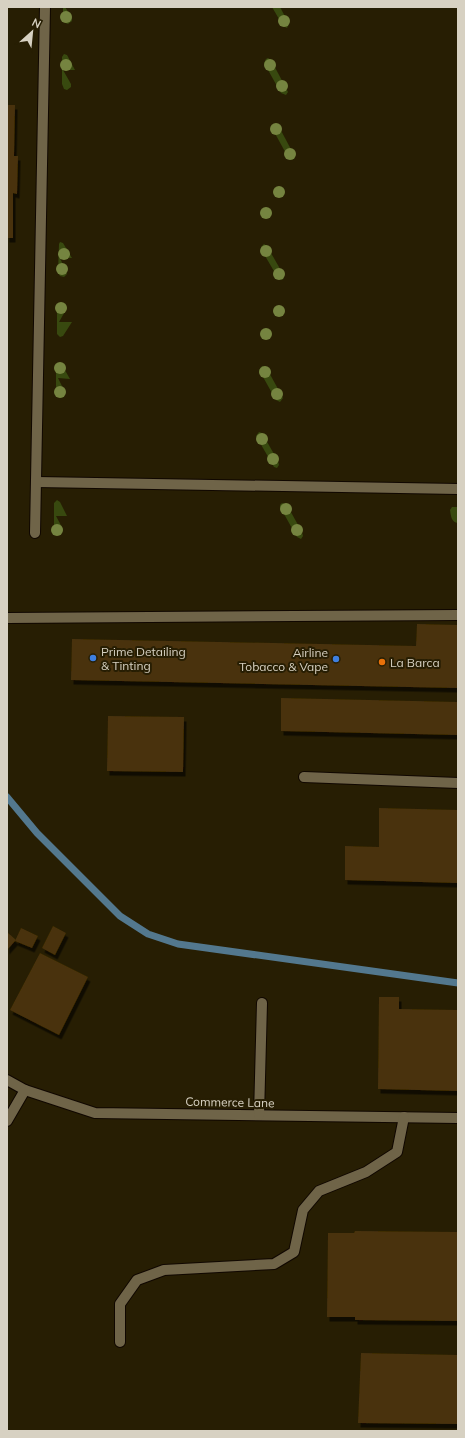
<svg xmlns="http://www.w3.org/2000/svg" width="465" height="1438" viewBox="0 0 465 1438" font-family="Mulish,sans-serif">
  <style>
    .green { fill: #38490f }
    .lines { fill: none; stroke-linecap: round; stroke-linejoin: round }
    .stream { stroke: #53788e; stroke-width: 7 }
    .building { fill: #483209; filter: url(#shadow) }
    .minor-casing { stroke: #100700; stroke-width: 12 }
    .minor { stroke: #6f6448; stroke-width: 10 }
    .tree { fill: #758440 }
    .shop-dot { fill: #3f7fe0; stroke: #271e03; stroke-width: 1.5 }
    .food-dot { fill: #e8710a; stroke: #271e03; stroke-width: 1.5 }
    .labels { text-anchor: middle; dominant-baseline: central; stroke-width: 4; stroke-linejoin: round; paint-order: stroke }
    .poi-label { font-size: 12px; fill: #d7d1c2; stroke: #271e03; text-anchor: start }
    .street-label { font-size: 12px; fill: #d7d1c2; stroke: #271e03 }
  </style>
  <defs>
    <filter id="shadow"><feDropShadow dx="2.5" dy="4.5" stdDeviation="0" flood-color="#0009"/></filter>
  </defs>
  <rect width="100%" height="100%" fill="#271e03"/>
  <g class="green">
    <path d="M63,7H65L72,18V21L68,24L63,22Z"/>
    <path d="M272,7H280L289,24L287,28L283,26Z"/>
    <path d="M64,54L67,55L75,70H63L71,84V87L67,90L64,89L62,84V57Z"/>
    <path d="M268,58L271,60L286,88L288,92L286,95L281,93L264,63L266,59Z"/>
    <path d="M274,124L278,125L293,153L295,158L292,160L289,159L272,128Z"/>
    <path d="M60,242L63,243L72,258H60L67,274L64,277L60,276L58,272L59,244Z"/>
    <path d="M264,244L267,246L283,274L284,278L282,280L278,278L261,249V247Z"/>
    <path d="M61,303L65,304L67,308L59,322H72L63,336L60,337L57,334V308Z"/>
    <path d="M58,363L62,365L70,379L58,378L65,392L64,397L60,398L56,392V366Z"/>
    <path d="M262,366L266,367L283,398L280,402L276,400L259,370Z"/>
    <path d="M259,432L262,433L278,461L279,465L277,468L274,467L256,436Z"/>
    <path d="M57,500L60,502L67,516H56L63,529L61,534L57,535L54,530V503Z"/>
    <path d="M282,503L287,505L302,532L303,536L301,539L297,537L280,507V505Z"/>
    <path d="M452,507H458V523C451,522 451,516 450,510Z"/>
  </g>
  <g class="lines">
    <path class="stream" d="M7,797L37,833L120,916L148,934L178,944L458,983"/>
  </g>
  <g class="building">
    <path d="M7,105H15L14,156H18L17,194L13,193V238H7Z"/>
    <path d="M417,624L458,625V688L71,680L72,639L416,646Z"/>
    <path d="M281,698L458,702V735L281,731Z"/>
    <path d="M108,716L184,717L183,772L107,771Z"/>
    <path d="M379,808L458,810V883L345,880V846L379,847Z"/>
    <path d="M53,926L66,933L55,955L42,948Z"/>
    <path d="M21,928L38,936L32,948L15,941Z"/>
    <path d="M7,932L16,940L7,950Z"/>
    <path d="M40,953L88,977L59,1035L10,1010Z"/>
    <path d="M379,997H399V1009L458,1010V1091L378,1089Z"/>
    <path d="M355,1231L458,1232V1321L355,1320V1317H327L328,1233H354Z"/>
    <path d="M361,1353L458,1355V1424L358,1423Z"/>
  </g>
  <g class="lines">
    <defs>
      <g id="minor">
        <path d="M37,482L458,489"/>
        <path d="M35,533L45,7"/>
        <path d="M7,618L458,615"/>
        <path d="M304,777L458,783"/>
        <path d="M7,1080L25,1090L95,1113L458,1118"/>
        <path d="M259,1115L262,1003"/>
        <path d="M7,1121L25,1090"/>
        <path d="M120,1342V1304L137,1280L164,1270L274,1264L294,1252L303,1210L319,1191L366,1172L397,1152L404,1117"/>
      </g>
    </defs>
    <use href="#minor" class="minor-casing"/>
    <use href="#minor" class="minor"/>
  </g>
  <g class="tree">
    <circle cx="66" cy="17" r="6"/>
    <circle cx="284" cy="21" r="6"/>
    <circle cx="66" cy="65" r="6"/>
    <circle cx="270" cy="65" r="6"/>
    <circle cx="282" cy="86" r="6"/>
    <circle cx="276" cy="129" r="6"/>
    <circle cx="290" cy="154" r="6"/>
    <circle cx="279" cy="192" r="6"/>
    <circle cx="266" cy="213" r="6"/>
    <circle cx="266" cy="251" r="6"/>
    <circle cx="64" cy="254" r="6"/>
    <circle cx="62" cy="269" r="6"/>
    <circle cx="279" cy="274" r="6"/>
    <circle cx="61" cy="308" r="6"/>
    <circle cx="279" cy="311" r="6"/>
    <circle cx="266" cy="334" r="6"/>
    <circle cx="60" cy="368" r="6"/>
    <circle cx="265" cy="372" r="6"/>
    <circle cx="60" cy="392" r="6"/>
    <circle cx="277" cy="394" r="6"/>
    <circle cx="262" cy="439" r="6"/>
    <circle cx="273" cy="459" r="6"/>
    <circle cx="286" cy="509" r="6"/>
    <circle cx="57" cy="530" r="6"/>
    <circle cx="297" cy="530" r="6"/>
  </g>
  <g class="shop-dot">
    <circle cx="93" cy="658" r="4"/>
    <circle cx="336" cy="659" r="4"/>
  </g>
  <circle class="food-dot" cx="382" cy="662" r="4"/>
  <g class="labels">
    <g class="poi-label">
      <text x="101" y="651">Prime Detailing<tspan x="101" dy="14">&amp; Tinting</tspan></text>
      <text x="328" y="652" text-anchor="end">Airline<tspan x="328" dy="14">Tobacco &amp; Vape</tspan></text>
      <text x="390" y="662">La Barca</text>
    </g>
    <g class="street-label">
      <text transform="translate(230 1102) rotate(1)">Commerce Lane</text>
    </g>
  </g>
  <rect width="465" height="1438" fill="none" stroke="#d7d1c2" stroke-width="16"/>
  <g transform="translate(32 32) rotate(27)" stroke="#271e03" stroke-width="3" paint-order="stroke">
  <path d="M0-3L7 15L0 10L-7 15Z" fill="#d7d1c2"/>
  <text y="-6" font-size="11" font-weight="bold" text-anchor="middle" fill="#d7d1c2">N</text>
  </g>
</svg>
